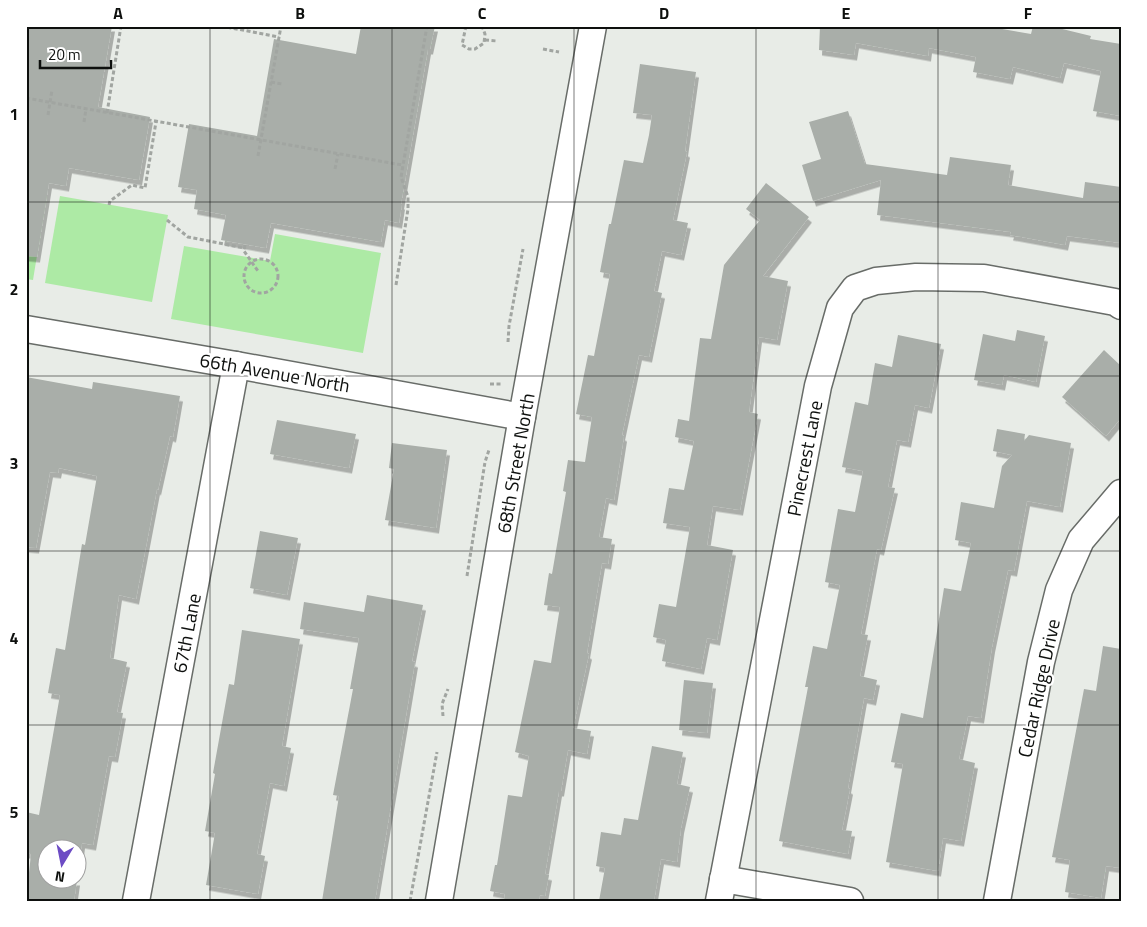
<svg xmlns="http://www.w3.org/2000/svg" width="1147" height="927" viewBox="0 0 1147 927" font-family="'Titillium Web',sans-serif">
  <style>
    .green { fill: #adeaa5 }
    .building { fill: #a9aea9; filter: url(#shadow) }
    .lines { fill: none; stroke-linecap: round; stroke-linejoin: round }
    .street-casing { stroke: #686c68; stroke-width: 29 }
    .path { stroke: #a1a5a1; stroke-width: 3; stroke-dasharray: 4 2.5; stroke-linecap: butt }
    .street { stroke: #fff; stroke-width: 26 }
    .grid { fill: none; stroke: #0e100e; stroke-width: 1; stroke-opacity: 0.55 }
    .labels { text-anchor: middle; dominant-baseline: central; stroke-width: 4.5; stroke-linejoin: round; paint-order: stroke }
    .street-label { font-size: 19px; fill: #0e100e; stroke: #fff }
    .neatline { fill: none; stroke: #0e100e; stroke-width: 2 }
    .grid-label { font-size: 16px; text-anchor: middle; font-weight: bold; fill: #0e100e }
  </style>
  <defs>
    <filter id="shadow"><feDropShadow dx="3" dy="5.5" stdDeviation="0" flood-color="#0004"/></filter>
  </defs>
  <rect width="100%" height="100%" fill="#e8ece7"/>
  <g class="green">
    <path d="M26,190L47,194L33,280L26,279Z"/>
    <path d="M60,196L168,215L152,302L45,283Z"/>
    <path d="M275,234L381,253L363,353L171,319L184,246L270,261Z"/>
  </g>
  <g class="building">
    <path d="M26,26H112L98,107L150,117L139,180L69,168L66,186L49,183L37,257L26,256Z"/>
    <path d="M361,26H435L430,49H428L401,204H402L399,223L385,220L381,242L271,223L266,248L221,240L226,215L194,209L197,190L178,187L189,124L257,136L274,39L356,54Z"/>
    <path d="M820,26H985L1031,34L1033,26H1050L1091,36L1090,39L1121,44V116L1093,111L1101,71L1064,63L1060,78L1013,67L1010,79L973,72L976,57L929,48L928,56L856,43L854,55L819,50Z"/>
    <path d="M640,64L696,72L685,151L687,152L673,220L688,223L681,255L662,251L654,291L662,293L649,357L639,355L622,435L624,436L614,500L606,498L599,537L612,539L608,564L602,563L587,653L589,654L573,728L591,731L587,754L568,750L561,791H559L545,874L549,875L545,896L540,895L539,901H504L505,894L490,891L495,865H497L508,795L522,797L529,756L515,752L534,660L551,663L554,644L560,607L544,605L549,573L552,574L566,492L563,491L568,460L585,462L592,417L576,414L588,355L594,356L610,274L600,272L609,224H611L624,160L643,163L649,135L652,115L633,113Z"/>
    <path d="M848,111L865,164L947,175L950,157L1011,165L1008,185L1083,198L1085,182L1121,187V243L1067,236L1065,245L1010,235L1011,232L877,215L881,180L813,201L802,165L821,159L809,122Z"/>
    <path d="M766,183L809,217L763,276L788,281L777,340L759,337L749,412L758,414L740,510L713,506L707,545L733,550L717,640L707,638L701,669L662,661L666,640L653,637L659,604L676,607L690,527L663,523L669,488L684,490L694,441L675,437L678,419L689,421L700,338L711,339L724,265L760,220L746,209Z"/>
    <path d="M1017,330L1045,336L1036,382L1004,375L1002,385L974,380L983,334L1015,341Z"/>
    <path d="M898,335L941,344L929,408L915,405L908,442L897,440L888,487L895,488L881,550L877,549L861,634L868,635L860,676L877,680L873,700L864,698L848,788L850,789L842,830L852,831L848,854L779,841L808,687H805L813,646L827,649L840,585L825,582L838,509L855,512L863,471L842,467L855,402L868,405L875,363L892,367Z"/>
    <path d="M1104,350L1121,366V418L1106,436L1062,397Z"/>
    <path d="M26,377L92,389L93,382L180,396L173,437L170,436L158,490L157,489L136,599L119,595L110,658L127,662L117,712L123,713L115,757L109,756L93,845L82,843L78,874V850H48V880H77L74,901H26L31,854L26,853V812L39,815L60,695L48,693L56,648L65,650L82,544L85,545L97,476L59,468L58,473L50,472L36,548L26,547Z"/>
    <path d="M277,420L356,434L349,468L270,454Z"/>
    <path d="M997,429L1025,434L1024,441L1029,435L1071,443L1060,507L1027,501L1014,571L1008,570L992,647L981,718L968,716L959,759L975,763L961,841L943,838L938,871L886,862L903,764L891,762L901,713L923,718L944,588L961,591L971,543L955,540L961,502L994,508L1002,466L1012,455L993,451Z"/>
    <path d="M392,443L447,450L436,528L385,520L394,469L389,468Z"/>
    <path d="M260,531L298,538L287,595L250,588Z"/>
    <path d="M367,595L423,605L412,661L415,662L375,901H322L339,796L333,795L353,689H350L359,638L300,629L304,602L364,612Z"/>
    <path d="M242,630L300,639L282,746L291,748L284,786L270,783L257,854L265,856L258,894L206,885L215,833L205,831L215,774L213,773L229,684L234,685Z"/>
    <path d="M1103,646L1121,649V868L1106,866L1101,898L1065,892L1070,860L1052,857L1084,689L1096,691Z"/>
    <path d="M684,680L713,683L707,733L679,730Z"/>
    <path d="M652,746L683,752L677,784L690,787L681,828L677,862L661,859L654,901H599L605,868L596,866L601,832L621,835L624,818L638,820Z"/>
  </g>
  <g class="lines">
    <defs>
      <g id="street">
        <path d="M26,329L236,365L522,417"/>
        <path d="M723,879L850,901"/>
        <path d="M136,901L236,365"/>
        <path d="M439,901L522,417L593,26"/>
        <path d="M719,901L818,386L840,308L855,288L876,281L916,277L984,278L1115,302L1121,306"/>
        <path d="M997,901L1041,662L1059,590L1081,540L1121,493"/>
      </g>
    </defs>
    <use href="#street" class="street-casing"/>
    <g class="path">
      <path d="M221,26L279,37"/>
      <path d="M466,26L462,45L469,49H475L484,43L485,34L482,26"/>
      <path d="M485,40L497,41"/>
      <path d="M543,49L559,52"/>
      <path d="M271,82L282,84"/>
      <path d="M26,98L402,165"/>
      <path d="M107,113L121,26"/>
      <path d="M48,115L52,90"/>
      <path d="M84,122L86,109"/>
      <path d="M258,156L281,26"/>
      <path d="M26,162L29,161"/>
      <path d="M335,169L338,154"/>
      <path d="M109,205L110,201L132,185L145,188L156,122"/>
      <path d="M167,220L188,237L245,248"/>
      <path d="M245,245L244,251L258,271"/>
      <circle cx="261" cy="276" r="17"/>
      <path d="M396,285L408,209V197L401,177L427,26"/>
      <path d="M508,342L509,326L523,249"/>
      <path d="M490,384H502"/>
      <path d="M467,576L485,462L489,450"/>
      <path d="M443,716L442,704L448,689"/>
      <path d="M410,901L437,752"/>
    </g>
    <use href="#street" class="street"/>
  </g>
  <path class="grid" d="M210,26V901M392,26V901M574,26V901M756,26V901M938,26V901M26,202H1121M26,376H1121M26,551H1121M26,725H1121"/>
  <g class="labels">
    <g class="street-label">
      <text transform="translate(275 372) rotate(10)">66th Avenue North</text>
      <text transform="translate(804 458) rotate(-79)">Pinecrest Lane</text>
      <text transform="translate(515 463) rotate(-80)">68th Street North</text>
      <text transform="translate(186 633) rotate(-79)">67th Lane</text>
      <text transform="translate(1038 688) rotate(-78)">Cedar Ridge Drive</text>
    </g>
  </g>
  <rect width="1147" height="927" fill="none" stroke="#ffffff" stroke-width="55"/>
  <g transform="translate(62 864) rotate(190)"><circle r="24" fill="#ffffff" stroke="#9f9f9f"/>
  <path d="M0-4L9 19L0 12L-9 19Z" fill="#6c4bc4"/>
  <text y="-8" font-size="14" font-weight="bold" text-anchor="middle" fill="#0e100e">N</text>
  </g>
  <path d="M40 60v8h71v-8" fill="none" stroke="#0e100e" stroke-width="2.5"/>
  <text x="48" y="60" font-size="15" fill="#0e100e" stroke="#ffffff" stroke-width="4" paint-order="stroke">20 m</text>
  <rect x="28" y="28" width="1092" height="872" class="neatline"/>
  <g class="grid-label">
    <text x="118" y="19">A</text>
    <text x="300" y="19">B</text>
    <text x="482" y="19">C</text>
    <text x="664" y="19">D</text>
    <text x="846" y="19">E</text>
    <text x="1028" y="19">F</text>
    <text x="14" y="120">1</text>
    <text x="14" y="295">2</text>
    <text x="14" y="469">3</text>
    <text x="14" y="644">4</text>
    <text x="14" y="818">5</text>
  </g>
</svg>
